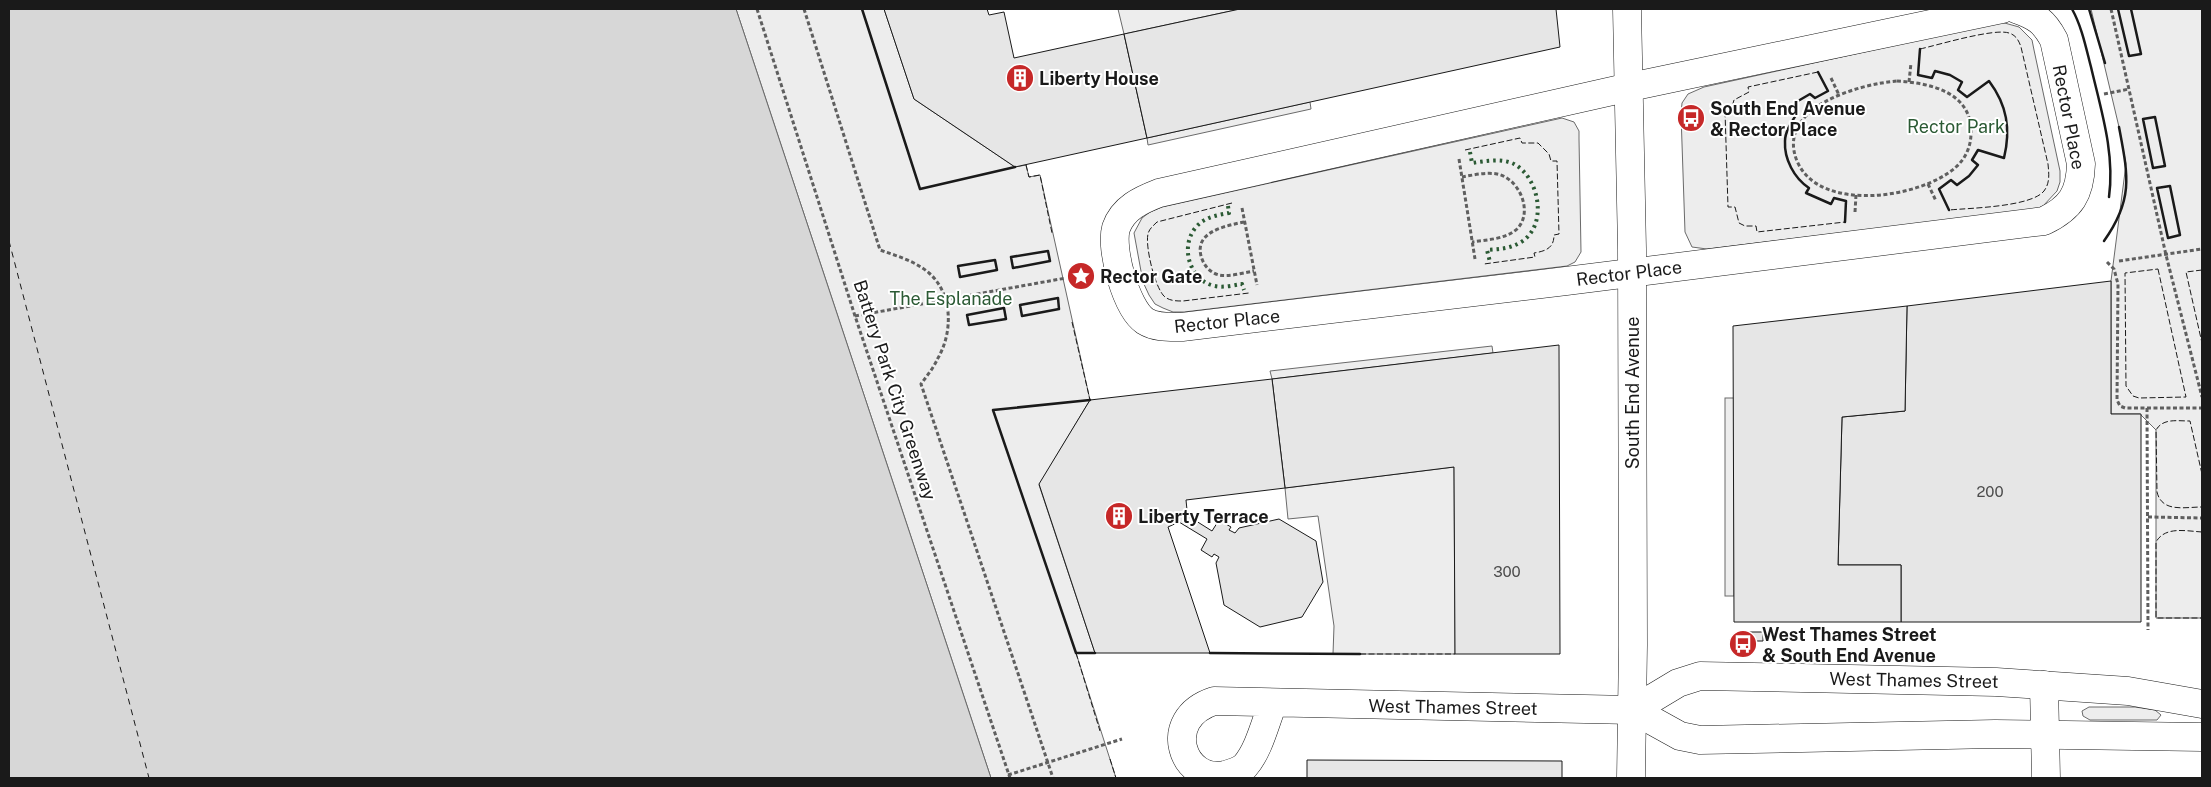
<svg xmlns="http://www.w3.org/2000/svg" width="2211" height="787" viewBox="0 0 2211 787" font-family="'Public Sans',sans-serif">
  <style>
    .built { fill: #ededed; stroke: #6a6a6a }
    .water { fill: #d7d7d7; stroke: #6a6a6a }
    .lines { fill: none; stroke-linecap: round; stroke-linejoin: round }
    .ferry { stroke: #1a1a1a; stroke-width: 1; stroke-dasharray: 6 5; stroke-linecap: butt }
    .building { fill: #e6e6e6; stroke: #1a1a1a }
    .minor-casing { stroke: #1a1a1a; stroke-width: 29 }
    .path { stroke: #5f5f5f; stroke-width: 3; stroke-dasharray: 4 2.5; stroke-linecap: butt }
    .minor { stroke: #fff; stroke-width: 28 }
    .hedge { stroke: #2b5a34; stroke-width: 4; stroke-dasharray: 2.5 4; stroke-linecap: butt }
    .fence { stroke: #1a1a1a; stroke-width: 1; stroke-dasharray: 6 2.5; stroke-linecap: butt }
    .wall { stroke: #1a1a1a; stroke-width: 2.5 }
    .labels { text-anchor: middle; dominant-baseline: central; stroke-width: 4; stroke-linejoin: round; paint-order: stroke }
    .number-label { font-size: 15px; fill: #4d4d4d }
    .poi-label { font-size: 18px; font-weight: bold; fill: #1a1a1a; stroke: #fff; text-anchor: start }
    .street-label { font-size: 18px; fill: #1a1a1a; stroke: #fff }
    .park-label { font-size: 18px; fill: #2b5a34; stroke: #fff }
  </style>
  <rect width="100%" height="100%" fill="#fff"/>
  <g class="built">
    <path d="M736,9H884L914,99L1015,167L1026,165L1029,177L1040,175L1090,400L1039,485L1095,653H1076L1116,778H991Z"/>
    <path d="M1118,9H1240L1124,34Z"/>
    <path d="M2091,9H2202V618H2156V430L2140,414H2111V281L2126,164L2119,127Z"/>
    <path d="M2001,22L2019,27L2032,40L2034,50L2060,171V182L2057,191L2043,206L2034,210L2007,213L1707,249L1692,247L1685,232L1681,114L1682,103L1688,94L1704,87Z"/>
    <path d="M1310,102L1311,109L1148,145L1147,138Z"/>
    <path d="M1562,118L1574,122L1579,131V139L1581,252L1575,262L1567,266L1184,312H1173L1163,308L1155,304L1149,295L1143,282L1134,233L1142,218L1150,212L1162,207Z"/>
    <path d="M1492,346L1493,353L1272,379L1270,371Z"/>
    <rect x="1725" y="398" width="9" height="198"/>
    <path d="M1454,467L1455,654H1333L1334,626L1318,516L1288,519L1285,488Z"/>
    <path d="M2089,707H2135L2155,710L2161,715L2157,720H2090L2083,716L2082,711Z"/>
  </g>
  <path class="water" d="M9,9H736L991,778H9Z"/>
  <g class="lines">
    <path class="ferry" d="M9,241L149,778"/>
  </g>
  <g class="building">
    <path d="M884,9H987L989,15L1004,12L1014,58L1124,34L1147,138L1015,167L914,99Z"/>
    <path d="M1240,9H1556L1560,47L1147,138L1124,34Z"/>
    <path d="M2111,281V414H2141V622H1901V565H1838L1842,417L1905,411L1907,306Z"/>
    <path d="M1907,306L1905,411L1842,417L1838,565H1901V622H1734L1733,326Z"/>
    <path d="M1559,345L1560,654H1455L1454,467L1285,488L1272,379Z"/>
    <path d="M1272,379L1285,488L1186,500L1187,510L1185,514L1212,531L1219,520L1231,527L1229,530L1235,533L1239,528L1279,519L1316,541L1323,582L1302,617L1260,627L1224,605L1216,563L1219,557L1214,554L1212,557L1201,550L1207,539L1179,522L1168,527L1210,653H1095L1039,484L1090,400Z"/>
    <path d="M1748,632H1763V641H1747Z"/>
    <path d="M1307,760L1562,761V778H1307Z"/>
  </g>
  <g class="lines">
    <defs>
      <g id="minor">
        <path d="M1627,9L1632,249L1633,645L1631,778"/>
        <path d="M2002,9L1630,87L1159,193C1141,200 1123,208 1116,228C1110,249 1126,308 1145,321C1156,328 1170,327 1182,327L1566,281L2044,221C2071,208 2080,194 2081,164L2054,40C2044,21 2036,16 2016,9"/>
        <path d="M2044,685L2046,778"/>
        <path d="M1273,703C1265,723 1259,750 1245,766C1240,771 1232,773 1225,775C1183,784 1159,719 1214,701L1633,710L1680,736L1700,740L1995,734L2202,737"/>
        <path d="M1633,710L1678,683L1700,676L1996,682L2128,691L2202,704"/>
      </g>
    </defs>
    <use href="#minor" class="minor-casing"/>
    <g class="path">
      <path d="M757,9L855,316L1010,778"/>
      <path d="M804,9L880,250C897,256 915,261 929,273C953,294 953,332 938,358C934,367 927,376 921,384L1053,778"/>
      <path d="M2111,9L2166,255L2202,397"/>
      <path d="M1831,78L1839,95"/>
      <path d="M1897,81C1930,83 1972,92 1971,133C1971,146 1966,158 1956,167C1922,198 1819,214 1797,161C1775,107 1860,84 1897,81Z"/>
      <path d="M1909,82L1911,63"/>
      <path d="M2104,94L2129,89"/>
      <path d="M1459,159L1475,259"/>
      <path d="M1462,177C1473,175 1486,172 1497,174C1519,178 1534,212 1517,229C1506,239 1486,240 1472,242"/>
      <path d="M1928,184L1936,201"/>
      <path d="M1242,208L1257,285"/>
      <path d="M1855,212L1856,195"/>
      <path d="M1244,222C1225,226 1192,232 1202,259C1205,267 1211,273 1219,275C1229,277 1243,273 1254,271"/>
      <path d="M2119,261L2202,249"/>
      <path d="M2107,262L2114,269L2118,284L2117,400L2120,406L2125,408H2202"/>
      <path d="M855,316L1066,278"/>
      <path d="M2147,408L2148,630"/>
      <path d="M2148,517L2202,518"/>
      <path d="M1008,775L1122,739"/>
    </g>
    <use href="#minor" class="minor"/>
    <g class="hedge">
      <path d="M1470,152L1472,163C1485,161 1502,158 1514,164C1540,178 1548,226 1521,242C1510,249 1499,249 1487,250L1490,262"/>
      <path d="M1228,206L1229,213C1218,215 1205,217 1197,226C1179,245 1189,281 1215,286C1224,288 1234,285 1242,284L1244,290"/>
    </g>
    <g class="fence">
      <path d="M1920,49C1938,45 1994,28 2009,33C2016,35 2019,41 2021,47L2048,164C2049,174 2050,183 2044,191C2031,207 1970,208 1949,210"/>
      <path d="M1818,72L1748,87L1749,92L1734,100L1731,110L1725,111L1728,207H1735L1739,223L1745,226H1756L1757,232L1845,222"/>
      <path d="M1465,150L1520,138L1522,143H1538L1549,154L1551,161H1557L1559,234L1554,235C1554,248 1546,251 1534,253L1535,257L1484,264"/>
      <path d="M1026,165L1029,177L1040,175L1052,233"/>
      <path d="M1232,203L1157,222C1153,226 1149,229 1148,234C1145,246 1155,289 1165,297C1170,301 1177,301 1183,301L1249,293"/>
      <path d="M2158,269L2186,397L2139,398L2133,396L2126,386L2125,273Z"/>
      <path d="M2202,270L2186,272L2202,343"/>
      <path d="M1072,322L1090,400"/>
      <path d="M2202,474L2190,421C2177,421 2163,418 2156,430L2157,492C2162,513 2185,507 2202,507"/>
      <path d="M2202,532C2186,531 2165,526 2156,542V618H2202"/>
      <path d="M1076,653L1100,731"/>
      <path d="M1360,654H1455"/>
      <path d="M1110,759L1116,778"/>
    </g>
    <g class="wall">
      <path d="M862,9L920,189L1015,167"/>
      <path d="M2072,9C2082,27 2086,48 2091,67C2101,110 2115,153 2109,197"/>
      <path d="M2089,9L2105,63"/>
      <path d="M2118,9L2129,56L2141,54L2131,9"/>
      <path d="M1920,49L1918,75L1932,78L1935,71L1950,75L1962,82L1958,90L1967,97L1989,81C2007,105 2011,129 2004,158L1978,150L1972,160L1978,165L1969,176L1957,185L1951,180L1939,189L1949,210"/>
      <path d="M1818,72L1828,91L1815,98L1810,94L1798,101L1790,111L1796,115C1791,123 1785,132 1785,141C1784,159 1794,178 1809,188L1806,193L1831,204L1834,198L1846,201L1845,222"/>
      <path d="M2155,117L2165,166L2153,168L2143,119Z"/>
      <path d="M2170,186L2180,235L2168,238L2157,188Z"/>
      <path d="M2104,241C2134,199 2128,175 2119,127"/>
      <path d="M1048,251L1050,261L1013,268L1011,257Z"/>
      <path d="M995,260L997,270L960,277L958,266Z"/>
      <path d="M1058,298L1059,309L1022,316L1020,305Z"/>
      <path d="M1004,308L1006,319L969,325L967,315Z"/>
      <path d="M1090,400L993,410L1076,653H1095"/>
      <path d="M1210,653L1360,654"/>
    </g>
  </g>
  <defs>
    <symbol id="building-disc" viewBox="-11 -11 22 22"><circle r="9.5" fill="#c62828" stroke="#fff"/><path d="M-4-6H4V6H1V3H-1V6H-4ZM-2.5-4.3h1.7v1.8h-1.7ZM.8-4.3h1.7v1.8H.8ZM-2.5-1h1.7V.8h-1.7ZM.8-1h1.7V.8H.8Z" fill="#fff"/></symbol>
    <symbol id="bus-disc" viewBox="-11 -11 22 22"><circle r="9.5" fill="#c62828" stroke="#fff"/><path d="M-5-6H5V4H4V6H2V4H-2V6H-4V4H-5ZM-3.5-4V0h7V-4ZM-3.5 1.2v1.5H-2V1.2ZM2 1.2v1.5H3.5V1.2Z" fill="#fff"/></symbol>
    <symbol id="sight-disc" viewBox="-11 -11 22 22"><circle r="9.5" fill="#c62828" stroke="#fff"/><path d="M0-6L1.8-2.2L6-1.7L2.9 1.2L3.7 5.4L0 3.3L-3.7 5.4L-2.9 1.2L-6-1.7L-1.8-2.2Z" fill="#fff"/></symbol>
  </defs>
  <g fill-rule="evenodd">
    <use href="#building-disc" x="1004" y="62" width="32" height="32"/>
    <use href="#bus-disc" x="1675" y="102" width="32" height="32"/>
    <use href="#sight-disc" x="1065" y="260" width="32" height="32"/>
    <use href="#building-disc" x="1103" y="500" width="32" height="32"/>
    <use href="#bus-disc" x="1727" y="628" width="32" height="32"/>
  </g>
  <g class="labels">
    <g class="number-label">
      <text x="1990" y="491">200</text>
      <text x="1507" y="571">300</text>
    </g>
    <g class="poi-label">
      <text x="1039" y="78">Liberty House</text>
      <text x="1710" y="108">South End Avenue<tspan x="1710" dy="21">&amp; Rector Place</tspan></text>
      <text x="1100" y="276">Rector Gate</text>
      <text x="1138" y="516">Liberty Terrace</text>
      <text x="1762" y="634">West Thames Street<tspan x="1762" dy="21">&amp; South End Avenue</tspan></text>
    </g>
    <g class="street-label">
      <text transform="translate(2069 117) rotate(79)">Rector Place</text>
      <text transform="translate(1629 273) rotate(-7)">Rector Place</text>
      <text transform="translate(1227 321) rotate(-6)">Rector Place</text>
      <text transform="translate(895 390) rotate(72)">Battery Park City Greenway</text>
      <text transform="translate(1632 393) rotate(-90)">South End Avenue</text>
      <text transform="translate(1914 680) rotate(1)">West Thames Street</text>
      <text transform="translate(1453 707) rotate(1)">West Thames Street</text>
    </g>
    <g class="park-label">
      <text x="1956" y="126">Rector Park</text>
      <text x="951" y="298">The Esplanade</text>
    </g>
  </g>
  <rect width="2211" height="787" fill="none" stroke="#1a1a1a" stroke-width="20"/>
</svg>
